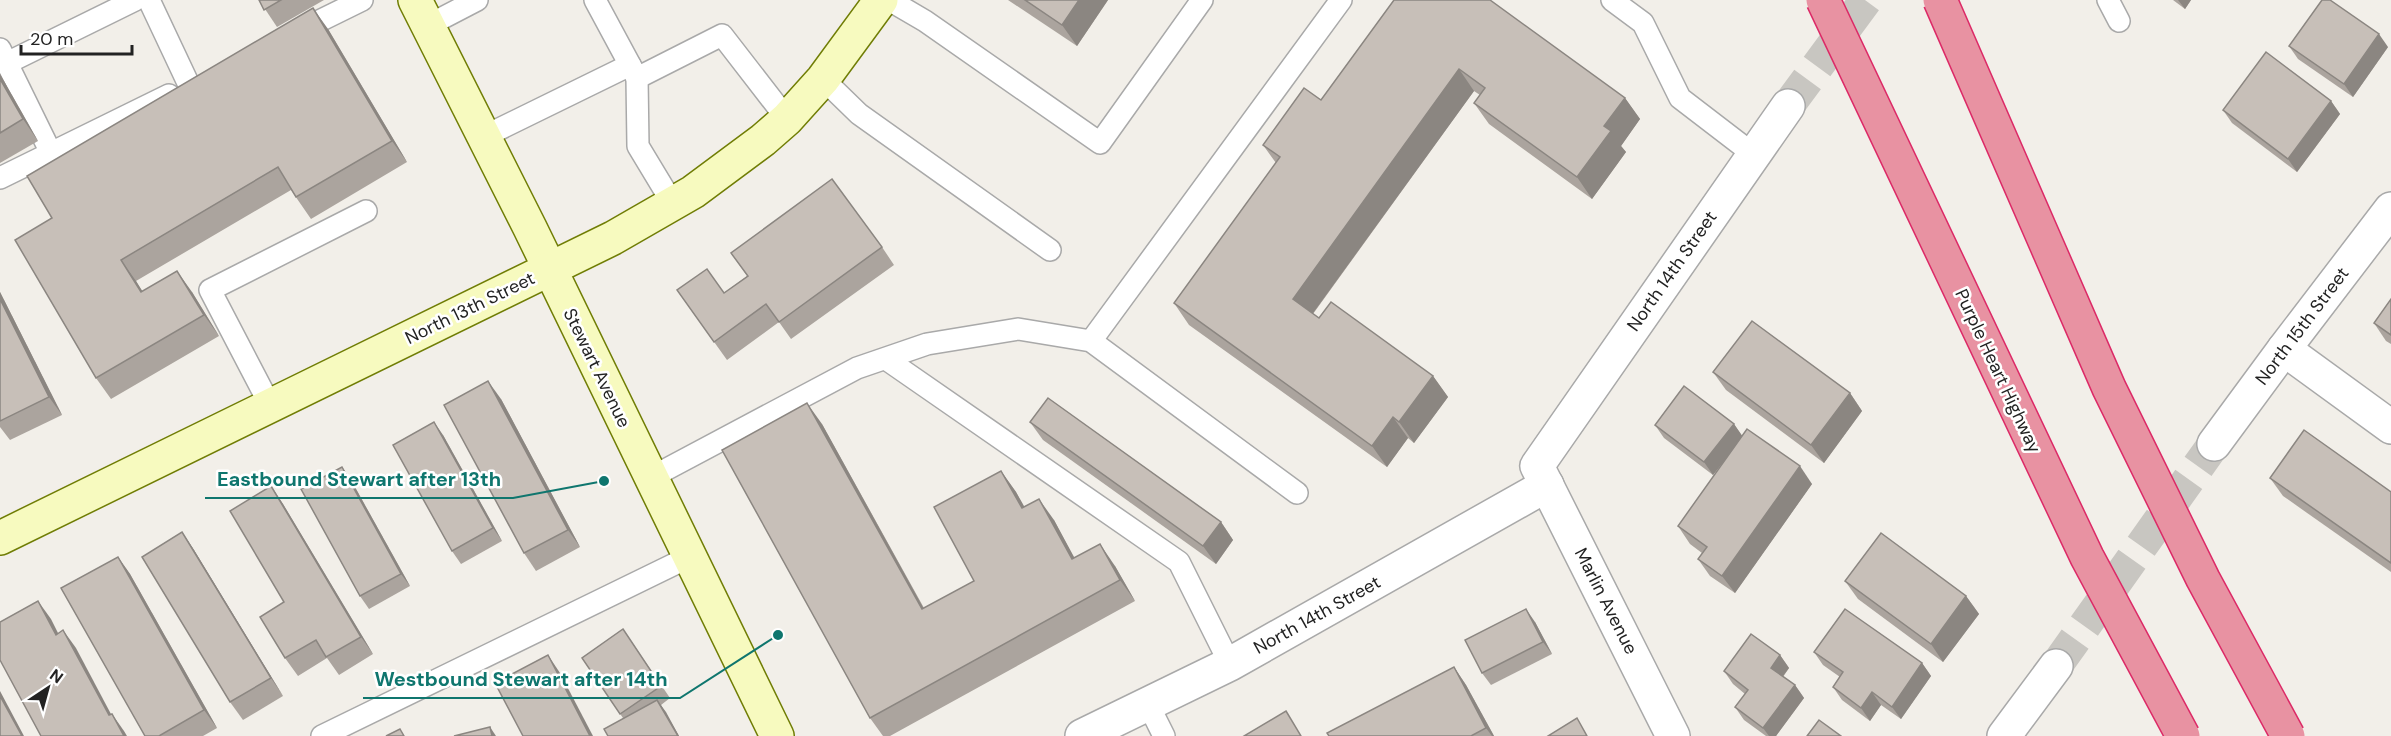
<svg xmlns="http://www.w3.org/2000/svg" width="2391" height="736" viewBox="0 0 2391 736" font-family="'DM Sans',sans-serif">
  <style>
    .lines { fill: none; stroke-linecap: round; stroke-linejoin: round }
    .minor-tunnel { stroke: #c8c6c1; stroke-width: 33; stroke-dasharray: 33 16; stroke-linecap: butt }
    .service-casing { stroke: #a9a9a9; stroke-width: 24 }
    .minor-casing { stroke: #a9a9a9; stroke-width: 36 }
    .secondary-casing { stroke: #707d05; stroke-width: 36 }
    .service { stroke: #fff; stroke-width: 21 }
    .minor { stroke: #fff; stroke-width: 33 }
    .secondary { stroke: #f7fabf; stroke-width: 33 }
    .motorway-bridge-casing { stroke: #dc2a67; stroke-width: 36; stroke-linecap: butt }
    .motorway-bridge { stroke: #e892a2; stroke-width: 33 }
    .wall { fill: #aba49e }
    .shaded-wall { fill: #8b8681 }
    .building { fill: #c7bfb8; stroke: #8b8681; stroke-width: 1.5 }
    .labels { text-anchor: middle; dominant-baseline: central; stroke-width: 5; stroke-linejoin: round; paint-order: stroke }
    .street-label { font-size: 18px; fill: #222; stroke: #fff }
    .leader { fill: none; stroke: #0f766e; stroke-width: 2 }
    .callout-dot { fill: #0f766e; stroke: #fff; stroke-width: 2 }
    .callout-label { font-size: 20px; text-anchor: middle; font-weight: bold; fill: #0f766e; stroke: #fff; stroke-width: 5; stroke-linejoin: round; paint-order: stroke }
  </style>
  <rect width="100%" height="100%" fill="#f2efe9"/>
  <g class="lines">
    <g class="minor-tunnel">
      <path d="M1788,106L1866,0"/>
      <path d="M2056,666L2214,444"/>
    </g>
    <defs>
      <g id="service">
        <path d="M149,0L189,85"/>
        <path d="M595,0L637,78L722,35L787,119"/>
        <path d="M889,0L925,21L1100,143L1202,0"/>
        <path d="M1612,0L1643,23L1680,98L1753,154"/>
        <path d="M2108,0L2119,21"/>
        <path d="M427,26L477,0"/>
        <path d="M297,32L362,0"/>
        <path d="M0,49L51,153"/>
        <path d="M7,63L135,0"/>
        <path d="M637,78L638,146L673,204"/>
        <path d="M823,79L859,114L1050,250"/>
        <path d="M483,137L630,65"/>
        <path d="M0,178L169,95"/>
        <path d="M1091,341L1341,0"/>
        <path d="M886,359L1179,562L1230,664"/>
        <path d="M270,405L210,290L366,211"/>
        <path d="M650,478L857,368L927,344L1018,329L1091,341L1297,493"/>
        <path d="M1148,704L1164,736"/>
        <path d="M322,736L689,557"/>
      </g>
      <g id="minor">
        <path d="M2284,349L2391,427"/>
        <path d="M2214,444L2284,349L2391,209"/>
        <path d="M1082,736L1230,664L1547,485"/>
        <path d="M1673,736L1537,466L1788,106"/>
        <path d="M2004,736L2056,666"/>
      </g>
      <g id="secondary">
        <path d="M415,0L530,228L777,736"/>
        <path d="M0,538L613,238L693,192L763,140L787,119L823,79L881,0"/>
      </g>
    </defs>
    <use href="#service" class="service-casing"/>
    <use href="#minor" class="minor-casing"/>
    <use href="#secondary" class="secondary-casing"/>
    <use href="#service" class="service"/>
    <use href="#minor" class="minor"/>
    <use href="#secondary" class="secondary"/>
    <defs>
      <g id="motorway-bridge">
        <path d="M1823,0L2087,557L2183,736"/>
        <path d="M1940,0L2109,388L2203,579L2288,736"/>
      </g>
    </defs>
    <use href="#motorway-bridge" class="motorway-bridge-casing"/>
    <use href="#motorway-bridge" class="motorway-bridge"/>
  </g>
  <g class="wall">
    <path d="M259,0H324L277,27Z"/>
    <path d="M1008,0H1108L1077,46Z"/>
    <path d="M1394,0L1625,98L1640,119L1621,146L1626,152L1592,199L1489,124L1474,103L1480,95L1474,91L1313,314L1319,318L1433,376L1448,397L1414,443L1408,438L1387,467L1189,325L1174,303L1276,163L1263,145L1321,100Z"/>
    <path d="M2173,0H2191L2185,9Z"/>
    <path d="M328,29L407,162L311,219L291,190L136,281L142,291L192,292L219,336L111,399L96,378L52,218Z"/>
    <path d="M2289,46L2388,47L2353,97L2298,59Z"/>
    <path d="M0,74L38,141L0,163Z"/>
    <path d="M2331,101L2340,114L2297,172L2232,123L2223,110Z"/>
    <path d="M882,247L894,265L791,339L779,322L727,360L677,290L724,293L747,276L731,253Z"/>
    <path d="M0,292L62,415L10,440L0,427Z"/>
    <path d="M2391,299V344L2386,341L2374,323Z"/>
    <path d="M1713,372L1850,393L1862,411L1824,463L1726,390Z"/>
    <path d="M501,399L580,547L536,571L524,553Z"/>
    <path d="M1030,422L1221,522L1233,540L1216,564L1043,440Z"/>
    <path d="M822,424L924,608L974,581L1001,471L1016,492L1024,507L1054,520L1074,558L1115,566L1135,601L890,736H883L870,718Z"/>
    <path d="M1734,424L1742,436L1812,484L1735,593L1710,576L1698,559L1702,553L1690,544L1678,526L1729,455L1713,475L1664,438L1655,425Z"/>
    <path d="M443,435L502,541L461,564L452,551Z"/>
    <path d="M342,467L351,480L410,586L369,609L360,596Z"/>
    <path d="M2270,478L2391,492V572L2283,496Z"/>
    <path d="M271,486L283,504L373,654L339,675L327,658L298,676L285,658L284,602Z"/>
    <path d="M182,532L194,550L283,696L243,720L230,702Z"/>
    <path d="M118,557L130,574L217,728L203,736H145Z"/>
    <path d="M1845,581L1966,596L1979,614L1943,662L1858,599Z"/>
    <path d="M1535,622L1552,654L1491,685L1482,673Z"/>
    <path d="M623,629L670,698L661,705L679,736H608L623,718L582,658Z"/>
    <path d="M1814,652L1922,663L1931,676L1901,719L1881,705L1870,721L1842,700L1833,687L1840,677L1823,665Z"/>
    <path d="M1780,655L1789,668L1783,677L1795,685L1804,698L1776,736H1766L1744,720L1735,707L1745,694L1733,684L1724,671Z"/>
    <path d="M1454,667L1466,685L1494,736H1329Z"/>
  </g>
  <g class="shaded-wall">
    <path d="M1079,0H1108L1077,46L1062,25Z"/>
    <path d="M2178,0H2191L2185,9Z"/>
    <path d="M313,8L328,29L407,162L392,141Z"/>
    <path d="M2379,34L2388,47L2353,97L2344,84Z"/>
    <path d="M1459,69L1474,91L1308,320L1293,299Z"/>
    <path d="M0,74L38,141L23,119L0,79Z"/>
    <path d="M1625,98L1640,119L1621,146L1626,152L1592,199L1577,177L1604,126Z"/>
    <path d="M2331,101L2340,114L2297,172L2288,159Z"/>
    <path d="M121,260L136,281L156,313L141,292Z"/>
    <path d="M177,271L192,292L219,336L204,315Z"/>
    <path d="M0,292L62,415L49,397L0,299Z"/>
    <path d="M1433,376L1448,397L1414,443L1399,422Z"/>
    <path d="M488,381L501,399L580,547L568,530Z"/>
    <path d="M1850,393L1862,411L1824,463L1811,445Z"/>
    <path d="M807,403L822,424L936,631L922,609Z"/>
    <path d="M1393,417L1408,438L1387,467L1372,446Z"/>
    <path d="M434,422L443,435L502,541L493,528Z"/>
    <path d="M1734,424L1743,437L1713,475L1704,462Z"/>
    <path d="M1800,466L1812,484L1735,593L1722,576Z"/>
    <path d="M342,467L351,480L410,586L401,574Z"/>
    <path d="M1001,471L1016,492L1037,529L1022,508Z"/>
    <path d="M271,486L283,504L373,654L361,637Z"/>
    <path d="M1039,499L1054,520L1087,581L1072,559Z"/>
    <path d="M1221,522L1233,540L1216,564L1203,546Z"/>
    <path d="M182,532L194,550L283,696L271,678Z"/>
    <path d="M1100,544L1115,566L1135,601L1120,580Z"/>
    <path d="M118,557L130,574L217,728L204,710Z"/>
    <path d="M1966,596L1979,614L1943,662L1931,644Z"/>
    <path d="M38,601L51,619L68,653L56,635Z"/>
    <path d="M1526,609L1535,622L1552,654L1543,642Z"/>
    <path d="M63,630L76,648L121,733L109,715Z"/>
    <path d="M548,655L560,673L593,736H590Z"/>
    <path d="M1780,655L1789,668L1780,680L1771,668Z"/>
    <path d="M1922,663L1931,676L1901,719L1892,707Z"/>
    <path d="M1454,667L1466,685L1494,736H1492L1486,728Z"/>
    <path d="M1795,685L1804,698L1776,736H1769L1763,728Z"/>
    <path d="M0,691L24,736H22L0,696Z"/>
    <path d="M1872,692L1881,705L1870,721L1861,708Z"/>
    <path d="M657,700L666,712L679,736H678Z"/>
    <path d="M112,714L124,731L127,736H124Z"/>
    <path d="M490,727L496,736H492Z"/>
  </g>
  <g class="building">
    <path d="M259,0H281L264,10Z"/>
    <path d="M1025,0H1079L1062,25Z"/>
    <path d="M1394,0H1490L1625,98L1604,126L1611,131L1577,177L1474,103L1485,88L1459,69L1293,299L1319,318L1331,302L1433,376L1399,422L1393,417L1372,446L1174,303L1280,157L1263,145L1304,88L1321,100Z"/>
    <path d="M2322,0H2330L2379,34L2344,84L2289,46Z"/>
    <path d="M313,8L392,141L296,197L278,167L121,260L141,292L177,271L204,315L96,378L15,240L52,218L27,176Z"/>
    <path d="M2266,52L2331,101L2288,159L2223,110Z"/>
    <path d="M0,79L23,119L0,133Z"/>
    <path d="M832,179L882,247L779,322L766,304L714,342L677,290L707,269L724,293L748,276L731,253Z"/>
    <path d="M0,299L49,397L0,421Z"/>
    <path d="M2391,299V335L2374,323Z"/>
    <path d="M1752,321L1850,393L1811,445L1713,372Z"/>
    <path d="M488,381L568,530L524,553L444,405Z"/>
    <path d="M1684,386L1734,424L1704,462L1655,425Z"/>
    <path d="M1048,398L1221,522L1203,546L1030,422Z"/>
    <path d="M807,403L922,609L974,581L934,507L1001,471L1022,508L1039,499L1072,559L1100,544L1120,580L870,718L722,450Z"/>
    <path d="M434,422L493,528L452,551L393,445Z"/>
    <path d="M1747,429L1800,466L1722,576L1698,559L1707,547L1678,526Z"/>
    <path d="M2304,430L2391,492V563L2270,478Z"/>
    <path d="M342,467L401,574L360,596L301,489Z"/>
    <path d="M271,486L361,637L326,657L316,640L285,658L260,617L284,602L230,511Z"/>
    <path d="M182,532L271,678L230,702L142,557Z"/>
    <path d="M1881,533L1966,596L1931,644L1845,581Z"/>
    <path d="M118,557L204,710L159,736H145L61,588Z"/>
    <path d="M38,601L56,635L63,630L109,715L112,714L124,736H41L0,660V622Z"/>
    <path d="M1526,609L1543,642L1482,673L1465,640Z"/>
    <path d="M1845,609L1922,663L1892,707L1872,692L1861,708L1833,687L1843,672L1814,652Z"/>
    <path d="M623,629L661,686L620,714L582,658Z"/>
    <path d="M1751,634L1780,655L1771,668L1795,685L1763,728L1735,707L1748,690L1724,671Z"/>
    <path d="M548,655L590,736H523L495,683Z"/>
    <path d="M1454,667L1486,728L1471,736H1329L1327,733Z"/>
    <path d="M0,696L22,736H0Z"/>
    <path d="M657,700L678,736H608L604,729Z"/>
    <path d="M1286,711L1301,736H1244Z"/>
    <path d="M1577,718L1587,736H1548Z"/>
    <path d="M1819,720L1841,736H1807Z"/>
    <path d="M490,727L492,736H454Z"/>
    <path d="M400,729L404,736H386Z"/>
  </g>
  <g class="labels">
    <g class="street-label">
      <text transform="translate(1672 271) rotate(-55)">North 14th Street</text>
      <text transform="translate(470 308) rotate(-26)">North 13th Street</text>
      <text transform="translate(2302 326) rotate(-53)">North 15th Street</text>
      <text transform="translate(597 368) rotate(64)">Stewart Avenue</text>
      <text transform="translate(1998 371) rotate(65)">Purple Heart Highway</text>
      <text transform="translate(1606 601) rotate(63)">Marlin Avenue</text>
      <text transform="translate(1317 615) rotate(-29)">North 14th Street</text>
    </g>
  </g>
  <path class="leader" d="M604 481L513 498H205M778 635L680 698H363"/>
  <g class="callout-dot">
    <circle cx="604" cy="481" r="6"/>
    <circle cx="778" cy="635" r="6"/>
  </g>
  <g class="callout-label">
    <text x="359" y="486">Eastbound Stewart after 13th</text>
    <text x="521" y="686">Westbound Stewart after 14th</text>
  </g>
  <g transform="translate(48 688) rotate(36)" stroke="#ffffff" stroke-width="4.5" paint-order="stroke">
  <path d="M0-4.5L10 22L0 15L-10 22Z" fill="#222222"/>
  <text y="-9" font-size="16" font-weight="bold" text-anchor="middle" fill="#222222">N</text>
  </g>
  <path d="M21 45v9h111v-9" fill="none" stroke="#222222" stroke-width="3"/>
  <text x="30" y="45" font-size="18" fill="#222222" stroke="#ffffff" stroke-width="4.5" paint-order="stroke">20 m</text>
</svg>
